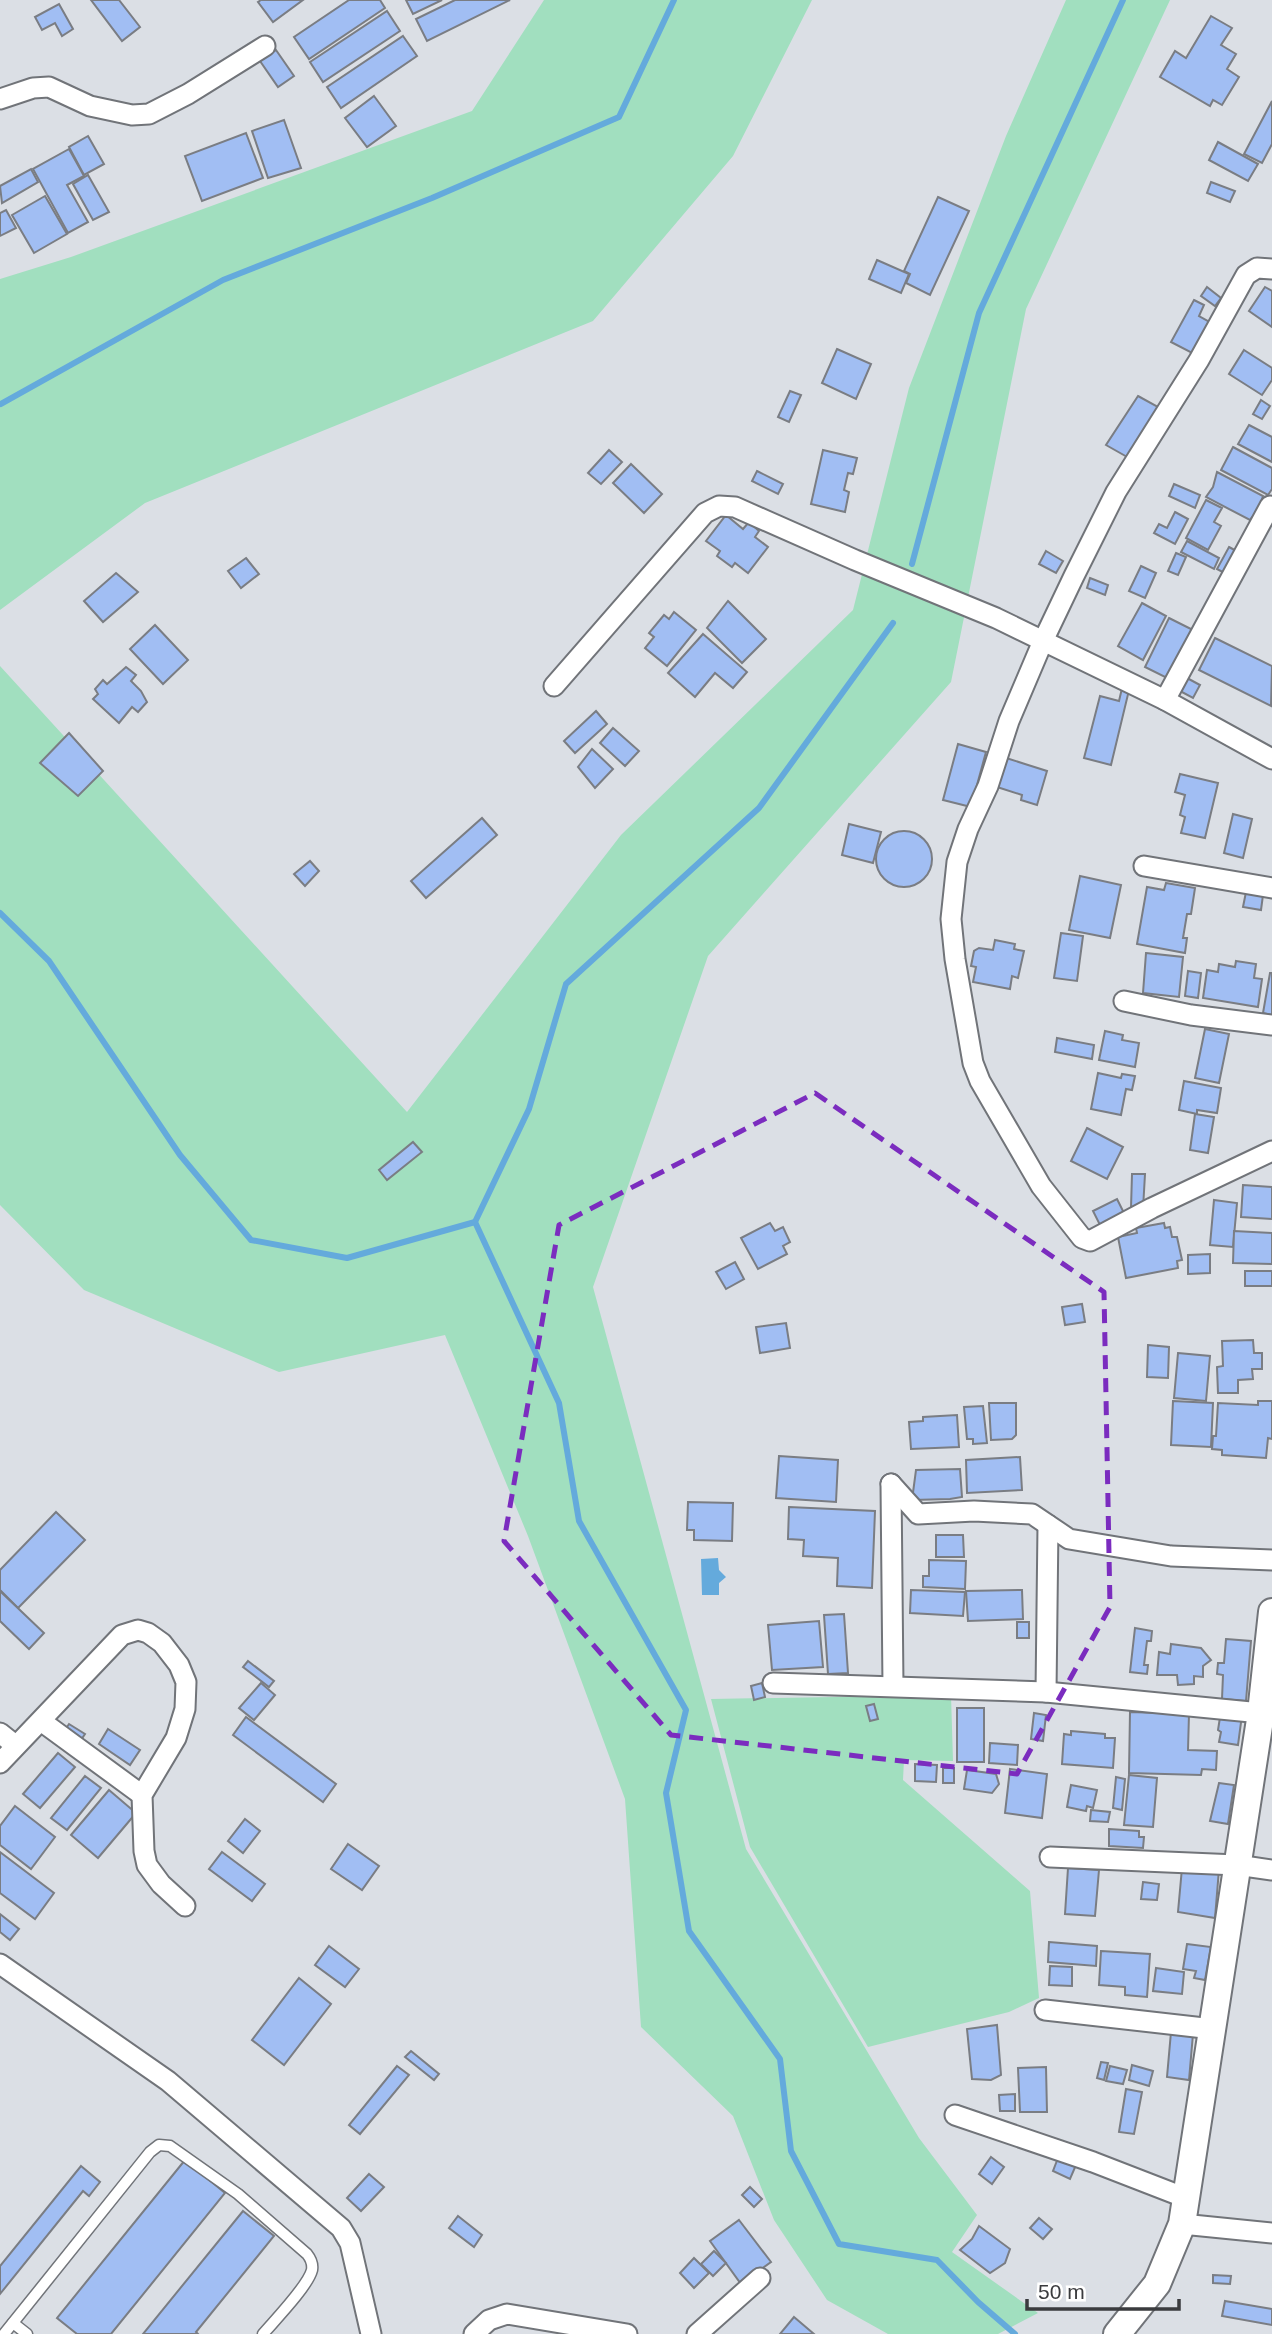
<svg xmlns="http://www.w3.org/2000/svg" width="1272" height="2334" viewBox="0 0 1272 2334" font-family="Arial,sans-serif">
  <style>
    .green { fill: #a1dfbf }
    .water { fill: #64aadc }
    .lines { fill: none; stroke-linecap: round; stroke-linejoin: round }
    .stream { stroke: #64aadc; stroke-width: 6 }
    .building { fill: #a1bef3; stroke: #7a7d83; stroke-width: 2 }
    .lane-casing { stroke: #717479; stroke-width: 13 }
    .street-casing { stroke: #717479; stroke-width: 23 }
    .secondary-casing { stroke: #717479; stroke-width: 30 }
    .lane { stroke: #fff; stroke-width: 10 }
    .street { stroke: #fff; stroke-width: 19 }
    .secondary { stroke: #fff; stroke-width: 26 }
    .marked { fill: none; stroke: #7b2cbf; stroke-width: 5; stroke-dasharray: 14 9; stroke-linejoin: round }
  </style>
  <rect width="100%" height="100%" fill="#dbdfe5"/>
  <g class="green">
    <path d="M544,0H812L733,156L593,321L145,503L0,610V279L71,257L472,111Z"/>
    <path d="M1066,0H1170L1026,309L951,682L708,956L593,1287L746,1849L919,2138L977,2215L952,2252L1038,2313L998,2334H888L827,2300L774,2220L733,2116L641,2027L625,1799L528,1536L445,1335L279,1372L84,1290L0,1205V666L407,1112L621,835L853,610L909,388L1006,136Z"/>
    <path d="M951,1695L953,1761L904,1760L903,1780L1030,1891L1039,1998L1009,2012L868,2047L750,1847L711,1699Z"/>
  </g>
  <path class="water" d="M718,1558L719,1570L726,1577L719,1583V1595H702L701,1559Z"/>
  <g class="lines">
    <g class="stream">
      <path d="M1,404L223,280L432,198L619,117L674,0"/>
      <path d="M912,564L979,313L1123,0"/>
      <path d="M0,913L49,961L180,1155L251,1240L347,1258L475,1222L559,1403L579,1521L686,1710L666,1793L689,1931L780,2059L791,2151L839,2244L937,2260L978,2302L1015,2334"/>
      <path d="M475,1222L529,1109L566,984L759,808L893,623"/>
    </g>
  </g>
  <g class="building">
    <path d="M91,0H119L140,27L122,41Z"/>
    <path d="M261,0H303L273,22L258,2Z"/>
    <path d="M349,0H380L385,8L309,59L294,37Z"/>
    <path d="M406,0H442L413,14Z"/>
    <path d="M455,0H510L427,41L416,19Z"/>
    <path d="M59,4L73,29L62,36L55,23L42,30L35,17Z"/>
    <path d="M387,11L400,31L323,82L310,62Z"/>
    <path d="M1211,16L1232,28L1221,45L1236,54L1227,69L1239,77L1222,105L1213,100L1210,106L1160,77L1175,51L1186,58Z"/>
    <path d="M403,36L417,56L341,108L327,87Z"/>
    <path d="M276,50L294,76L278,87L260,61Z"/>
    <path d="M374,96L396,126L367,147L345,118Z"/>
    <path d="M1272,101V144L1262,163L1244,154Z"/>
    <path d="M284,120L301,168L268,178L252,131Z"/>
    <path d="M246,133L263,178L202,201L185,156Z"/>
    <path d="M88,136L104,164L84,175L69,147Z"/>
    <path d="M1218,142L1258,164L1248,181L1209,160Z"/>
    <path d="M69,149L84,176L67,185L88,222L68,233L33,169Z"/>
    <path d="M31,169L38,182L2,203L0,186Z"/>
    <path d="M88,175L109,212L93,220L73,184Z"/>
    <path d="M1211,182L1235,191L1230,202L1207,193Z"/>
    <path d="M45,196L67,234L34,253L12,215Z"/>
    <path d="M938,197L969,211L930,295L906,283L910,274L904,271Z"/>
    <path d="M6,210L16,228L0,236V213Z"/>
    <path d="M877,260L909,274L901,293L869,279Z"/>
    <path d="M1207,287L1221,298L1215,306L1201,296Z"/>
    <path d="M1265,287L1272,291V327L1249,311Z"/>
    <path d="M1194,300L1204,305L1199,316L1213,324L1196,355L1171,342Z"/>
    <path d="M837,349L871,364L856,399L822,383Z"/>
    <path d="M1244,350L1272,368V380L1262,395L1229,374Z"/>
    <path d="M790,391L801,395L789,422L778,417Z"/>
    <path d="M1138,396L1160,408L1129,458L1106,445Z"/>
    <path d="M1261,400L1270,406L1262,419L1253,414Z"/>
    <path d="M1249,425L1272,437V462L1238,444Z"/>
    <path d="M1233,447L1272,468V489L1268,495L1221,470Z"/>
    <path d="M609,450L622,462L601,484L588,473Z"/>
    <path d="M823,450L857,458L853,474L848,473L844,490L849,492L845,512L811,504Z"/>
    <path d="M631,464L662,494L644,513L613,483Z"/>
    <path d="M757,471L783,484L778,494L752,481Z"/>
    <path d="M1217,472L1263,496L1259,509L1250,520L1206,497L1213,487Z"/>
    <path d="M1174,484L1200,495L1195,508L1169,496Z"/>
    <path d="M1206,500L1222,508L1214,522L1221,526L1208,550L1186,538Z"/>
    <path d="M1175,512L1188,519L1175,544L1154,533L1159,524L1167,528Z"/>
    <path d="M726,515L743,529L749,522L759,531L755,537L768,547L748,573L735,563L732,567L717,556L720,551L706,541Z"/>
    <path d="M1187,541L1219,558L1214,569L1181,552Z"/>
    <path d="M1229,547L1242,554L1230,576L1217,569Z"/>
    <path d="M1046,551L1063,561L1056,573L1039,564Z"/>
    <path d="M1176,553L1186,557L1178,575L1168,571Z"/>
    <path d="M246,558L259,574L241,588L228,571Z"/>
    <path d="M1141,566L1156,573L1145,598L1129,591Z"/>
    <path d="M116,573L138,592L103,622L84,601Z"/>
    <path d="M1090,578L1108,585L1105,595L1087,588Z"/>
    <path d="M728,601L766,639L742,663L707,628Z"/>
    <path d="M1142,603L1166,616L1143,660L1118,646Z"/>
    <path d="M674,612L696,630L667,666L645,648L654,637L649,633L664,615L669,619Z"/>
    <path d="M1169,618L1193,630L1169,679L1145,667Z"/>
    <path d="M155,625L188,660L163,684L130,649Z"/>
    <path d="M703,634L747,672L733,688L715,673L695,697L668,673Z"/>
    <path d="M1215,638L1272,666L1271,706L1199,670Z"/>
    <path d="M126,667L136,675L131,681L141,691L147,702L138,712L132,707L119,723L93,699L98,694L95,689L103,680L107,684Z"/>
    <path d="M1187,678L1200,685L1193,698L1180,691Z"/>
    <path d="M1123,684L1130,686L1111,765L1084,758L1100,696L1119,701Z"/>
    <path d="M596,711L607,724L575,753L564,741Z"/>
    <path d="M613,728L639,751L625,766L600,743Z"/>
    <path d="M69,733L103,771L78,796L40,763Z"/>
    <path d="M958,744L986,752L971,807L943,800Z"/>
    <path d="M592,749L613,769L595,788L578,767Z"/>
    <path d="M1003,757L1047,771L1037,805L1021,800L1022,795L994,786Z"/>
    <path d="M1180,774L1218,783L1205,838L1181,833L1185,817L1180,815L1185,795L1175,792Z"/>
    <path d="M1233,814L1252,819L1243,858L1224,853Z"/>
    <path d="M482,818L497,835L426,898L411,881Z"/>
    <path d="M849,824L881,832L873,863L842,855Z"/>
    <circle cx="904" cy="859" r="28"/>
    <path d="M310,861L319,871L305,886L294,874Z"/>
    <path d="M1080,876L1121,885L1110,938L1069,930Z"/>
    <path d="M1166,883L1195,888L1191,914H1187L1183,938H1187L1185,953L1137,944L1147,887L1164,890Z"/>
    <path d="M1246,892L1263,895L1261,910L1243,907Z"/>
    <path d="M1061,933L1083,936L1077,981L1054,978Z"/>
    <path d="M995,940L1015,944L1014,949L1024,951L1018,978L1012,976L1010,989L973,982L976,967L971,966L974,951L979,948L993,950Z"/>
    <path d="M1146,953L1183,957L1179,997L1143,993Z"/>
    <path d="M1236,961L1256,964L1254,978L1262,979L1258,1007L1203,998L1207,970L1218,972L1219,964L1235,967Z"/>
    <path d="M1188,971L1201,973L1198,998L1185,996Z"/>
    <path d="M1270,973H1272V1015L1263,1013Z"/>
    <path d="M1205,1029L1229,1034L1219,1083L1195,1078Z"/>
    <path d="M1105,1031L1123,1035L1122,1040L1139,1043L1135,1067L1099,1060Z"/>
    <path d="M1057,1038L1094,1045L1092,1059L1055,1052Z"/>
    <path d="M1098,1073L1121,1078L1122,1074L1135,1076L1132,1090L1126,1089L1121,1115L1091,1109Z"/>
    <path d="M1184,1081L1221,1088L1217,1113L1197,1110V1114L1179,1110Z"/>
    <path d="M1195,1114L1214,1117L1208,1153L1190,1150Z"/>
    <path d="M1087,1128L1123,1147L1107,1179L1071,1161Z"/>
    <path d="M413,1142L422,1152L387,1180L379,1170Z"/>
    <path d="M1132,1174H1145L1143,1209L1131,1208Z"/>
    <path d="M1243,1185L1272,1187V1219L1241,1217Z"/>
    <path d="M1117,1199L1125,1215L1101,1227L1093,1211Z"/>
    <path d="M1214,1200L1237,1203L1233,1247L1210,1245Z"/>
    <path d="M770,1223L775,1231L783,1227L790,1242L783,1246L787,1254L758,1269L741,1238Z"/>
    <path d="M1164,1223L1165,1228L1170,1227L1172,1237H1177L1182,1260L1177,1261L1178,1268L1126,1278L1118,1237L1137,1233L1136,1228Z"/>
    <path d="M1234,1231L1272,1233V1264L1233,1263Z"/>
    <path d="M1210,1254V1273L1188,1274V1255Z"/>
    <path d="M735,1262L744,1279L726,1289L716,1272Z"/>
    <rect x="1245" y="1271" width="27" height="15"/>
    <path d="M1082,1304L1085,1322L1065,1325L1062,1307Z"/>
    <path d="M786,1323L790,1348L760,1353L756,1327Z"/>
    <path d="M1253,1340L1254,1353H1262V1369H1252L1253,1379L1238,1380V1393H1218L1217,1367L1223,1366L1222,1341Z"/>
    <path d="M1148,1345L1169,1347L1168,1378L1147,1377Z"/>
    <path d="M1178,1353L1210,1356L1206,1401L1174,1398Z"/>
    <path d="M1173,1401L1213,1403L1211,1447L1171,1445Z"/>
    <path d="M1258,1401H1272V1439L1268,1438L1266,1458L1222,1455V1450L1212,1449L1213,1436H1216L1218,1403L1258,1405Z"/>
    <path d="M989,1403H1016V1435L1012,1439L991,1440Z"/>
    <path d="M983,1406L987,1443L973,1444V1439H967L964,1407Z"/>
    <path d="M957,1415L959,1447L911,1449L909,1422L923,1421V1417Z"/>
    <path d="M779,1456L838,1460L836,1502L776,1498Z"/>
    <path d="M1020,1457L1022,1490L967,1493L966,1460Z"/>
    <path d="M960,1469L962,1497L950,1499L912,1500L916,1470Z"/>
    <path d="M688,1502L733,1503L732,1541L694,1540V1530H687Z"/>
    <path d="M789,1507L875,1511L872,1588L837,1586L838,1558L803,1556L804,1540L788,1539Z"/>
    <path d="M56,1512L85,1540L18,1608L0,1590V1570Z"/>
    <path d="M936,1535H963L964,1557H936Z"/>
    <path d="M929,1560L966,1561L965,1589L923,1587V1576H929Z"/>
    <path d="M911,1590L965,1592L963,1616L910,1613Z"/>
    <path d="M1022,1590L1023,1619L968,1621L966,1591Z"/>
    <path d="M0,1591L44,1633L29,1649L0,1621Z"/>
    <path d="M844,1614L848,1673L828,1674L824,1615Z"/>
    <path d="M819,1621L823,1667L772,1670L768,1625Z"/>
    <rect x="1017" y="1622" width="12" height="16"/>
    <path d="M1135,1628L1152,1631L1151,1641H1147L1144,1665H1148L1147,1674L1130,1672Z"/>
    <path d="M1226,1639L1251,1641L1246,1701L1222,1699L1223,1675L1217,1674L1218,1663H1224Z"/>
    <path d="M1171,1644L1201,1648L1211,1660L1203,1666V1677L1194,1676V1684L1178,1685L1177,1675H1157L1159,1652L1170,1654Z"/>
    <path d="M248,1661L274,1681L269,1687L243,1667Z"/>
    <path d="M261,1683L275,1695L254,1720L239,1708Z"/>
    <path d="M762,1683L765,1697L754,1700L751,1686Z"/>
    <path d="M874,1704L878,1719L870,1721L866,1706Z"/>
    <rect x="957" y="1708" width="27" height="54"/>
    <path d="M1221,1711L1242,1715L1238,1745L1219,1742L1221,1732L1218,1730Z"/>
    <path d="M1130,1712L1189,1714L1188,1750L1217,1751L1216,1770L1202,1769L1201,1775L1129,1773Z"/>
    <path d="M1034,1713L1046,1715L1043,1741L1031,1739Z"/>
    <path d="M246,1717L336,1784L323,1802L233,1735Z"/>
    <path d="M69,1724L85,1734L81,1740L65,1730Z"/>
    <path d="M108,1729L140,1750L130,1765L99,1744Z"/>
    <path d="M1071,1731L1105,1734V1738H1115L1113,1768L1062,1764L1064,1734L1071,1735Z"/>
    <path d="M990,1743L1018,1745L1017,1765L989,1763Z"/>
    <path d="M58,1753L75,1767L40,1808L23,1794Z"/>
    <path d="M915,1764L937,1765L936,1782L915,1781Z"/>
    <rect x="943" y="1768" width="11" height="15"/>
    <path d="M1010,1769L1047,1774L1042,1818L1005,1813Z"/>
    <path d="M967,1770L996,1774L999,1784L992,1793L964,1789Z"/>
    <path d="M1129,1775L1157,1778L1153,1827L1124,1825Z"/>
    <path d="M85,1776L101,1788L67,1830L51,1818Z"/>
    <path d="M1116,1777L1125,1779L1122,1810L1113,1808Z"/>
    <path d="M1219,1783L1234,1785L1228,1824L1210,1821Z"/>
    <path d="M1071,1785L1097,1790L1093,1808L1087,1806L1086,1811L1067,1807Z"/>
    <path d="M109,1790L136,1813L98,1858L71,1835Z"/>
    <path d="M15,1806L55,1837L31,1869L0,1845V1826Z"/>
    <path d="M1091,1810L1110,1812L1108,1822L1090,1821Z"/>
    <path d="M245,1819L260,1831L243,1853L228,1841Z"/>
    <path d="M1109,1829L1139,1831V1837H1144L1143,1848L1109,1846Z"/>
    <path d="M348,1844L379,1866L362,1890L331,1869Z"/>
    <path d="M0,1852L54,1893L35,1919L0,1893Z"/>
    <path d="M222,1852L265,1884L252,1901L209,1869Z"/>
    <path d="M1068,1868L1099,1870L1095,1916L1065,1914Z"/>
    <path d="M1182,1868L1219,1869L1215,1918L1178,1912Z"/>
    <path d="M1143,1882L1159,1884L1157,1900L1141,1899Z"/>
    <path d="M0,1914L19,1929L10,1940L0,1932Z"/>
    <path d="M1049,1942L1097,1946L1096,1966L1048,1962Z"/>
    <path d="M1187,1944L1211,1947L1205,1980L1194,1978L1196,1971L1183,1969Z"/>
    <path d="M329,1946L359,1969L345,1987L315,1965Z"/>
    <path d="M1101,1951L1150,1954L1147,1997L1125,1995V1987L1099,1985Z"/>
    <path d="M1050,1966L1072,1967V1986L1049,1985Z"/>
    <path d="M1156,1968L1184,1972L1182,1994L1153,1991Z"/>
    <path d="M299,1978L331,2004L284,2065L252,2040Z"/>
    <path d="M997,2025L1001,2075L991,2080L972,2079L967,2029Z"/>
    <path d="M1171,2032L1193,2034L1189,2080L1167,2077Z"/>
    <path d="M411,2051L439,2074L434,2080L405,2057Z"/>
    <path d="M1101,2062L1108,2063L1104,2080L1097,2078Z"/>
    <path d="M1132,2065L1153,2071L1149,2086L1129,2080Z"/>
    <path d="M397,2066L409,2075L360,2134L349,2125Z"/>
    <path d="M1110,2066L1127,2070L1123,2084L1106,2081Z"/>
    <path d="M1046,2067L1047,2112H1020L1018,2068Z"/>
    <path d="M1126,2089L1142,2092L1134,2134L1119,2132Z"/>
    <path d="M1015,2094V2111H1000L999,2095Z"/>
    <path d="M991,2157L1004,2167L992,2184L979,2174Z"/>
    <path d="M1058,2158L1076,2165L1070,2179L1053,2171Z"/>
    <path d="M185,2160L225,2193L111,2334H77L57,2318Z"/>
    <path d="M81,2166L100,2182L89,2196L83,2191L0,2294V2266Z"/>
    <path d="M369,2174L384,2187L361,2211L347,2198Z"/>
    <path d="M750,2187L762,2199L754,2207L742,2195Z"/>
    <path d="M243,2211L274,2236L196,2332L198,2334H143Z"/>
    <path d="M458,2216L482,2235L474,2247L449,2228Z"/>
    <path d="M1039,2218L1052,2229L1043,2239L1030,2228Z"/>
    <path d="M739,2220L771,2262L741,2284L710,2241Z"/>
    <path d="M979,2226L1010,2249L1005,2263L990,2273L960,2250L972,2239Z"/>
    <path d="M714,2251L726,2263L713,2276L701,2264Z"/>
    <path d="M694,2258L709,2273L694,2288L680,2273Z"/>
    <path d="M1213,2275L1231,2276L1230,2284L1213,2283Z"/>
    <path d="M1225,2301L1272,2309V2325L1222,2316Z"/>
    <path d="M794,2317L814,2334H780Z"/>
  </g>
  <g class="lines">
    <defs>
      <g id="lane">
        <path d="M13,2323L27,2334"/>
        <path d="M4,2334L150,2152L159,2145L170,2146L238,2194L307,2254C311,2259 313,2264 312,2270C308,2286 275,2320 263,2334"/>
      </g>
      <g id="street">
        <path d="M0,99L33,88L49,87L90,106L132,115L149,114L188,94L265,46"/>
        <path d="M1272,269L1257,268L1246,275L1199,360L1116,492L1074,576L1043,641L1009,721L988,786L968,829L957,862L951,919L955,959L973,1063L980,1081L1041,1186L1082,1238L1090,1241L1152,1208L1272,1151"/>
        <path d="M554,686L705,513L719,506L735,507L855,560L996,618L1165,700L1272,759"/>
        <path d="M1165,700L1270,506"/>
        <path d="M1144,866L1272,888"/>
        <path d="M1124,1001L1191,1015L1272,1025"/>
        <path d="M891,1484L918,1514L974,1511L1032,1514L1069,1539L1171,1556L1272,1560"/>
        <path d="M891,1484L893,1686"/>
        <path d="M773,1683L1046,1692L1261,1713"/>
        <path d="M1046,1692L1048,1525"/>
        <path d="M41,1721L142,1795"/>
        <path d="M0,1733L15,1745"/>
        <path d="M0,1763L122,1635L138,1630L148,1633L162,1643L179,1665L186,1682L185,1709L176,1738L142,1795L144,1851L147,1865L161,1884L185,1906"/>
        <path d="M1050,1857L1237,1865L1272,1870"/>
        <path d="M0,1964L168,2081L341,2228L350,2243L371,2334"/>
        <path d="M1045,2010L1213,2029"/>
        <path d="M955,2115L1093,2162L1186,2198"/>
        <path d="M1182,2224L1272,2233"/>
        <path d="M474,2334L489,2320L507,2314L627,2334"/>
        <path d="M697,2334L760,2278"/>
      </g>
      <path id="secondary" d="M1117,2334L1157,2284L1182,2224L1261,1713L1272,1612"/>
    </defs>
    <use href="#lane" class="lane-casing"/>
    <use href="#street" class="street-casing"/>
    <use href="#secondary" class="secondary-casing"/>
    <use href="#lane" class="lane"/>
    <use href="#street" class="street"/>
    <use href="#secondary" class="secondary"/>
  </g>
  <path class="marked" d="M815,1093L1104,1292L1110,1607L1017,1774L671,1735L504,1541L559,1225Z"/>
  <path d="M1027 2299v10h152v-10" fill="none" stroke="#3a3b3e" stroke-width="3.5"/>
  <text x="1038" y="2299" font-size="21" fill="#3a3b3e" stroke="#ffffff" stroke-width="5" paint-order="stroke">50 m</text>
</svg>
